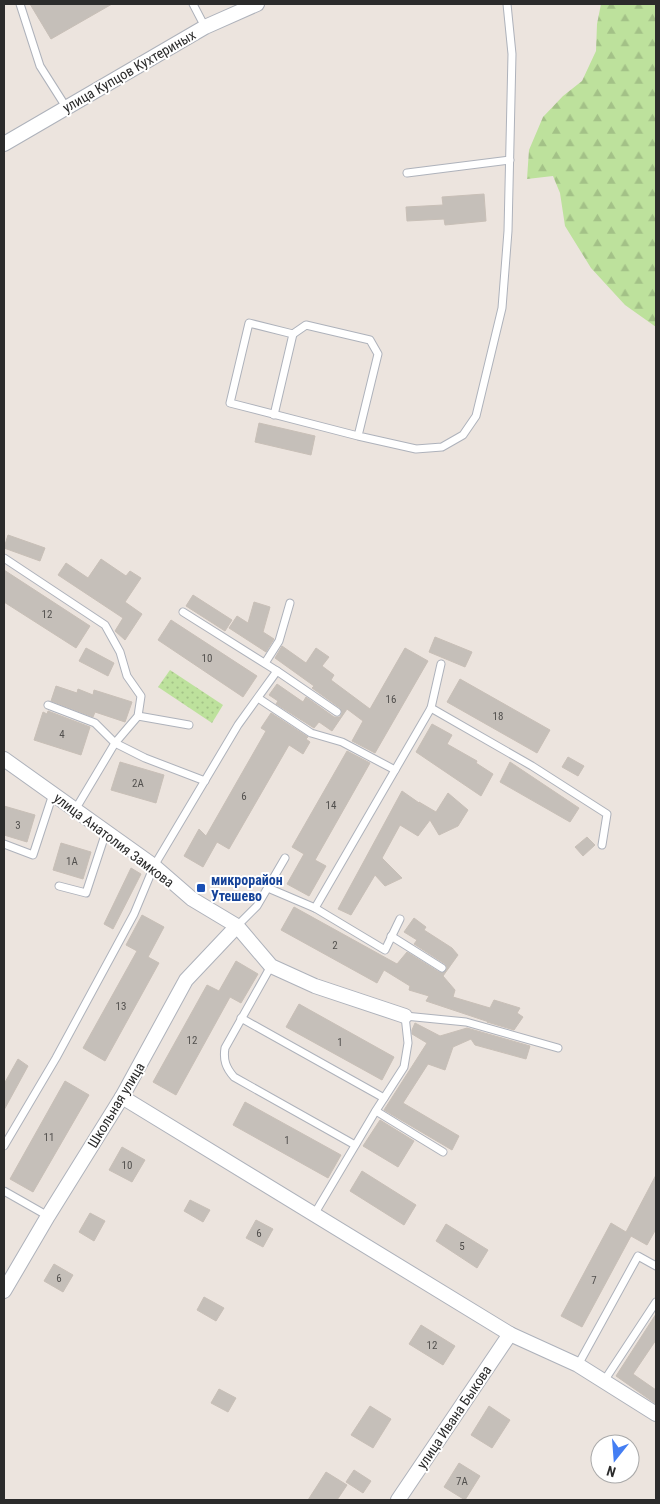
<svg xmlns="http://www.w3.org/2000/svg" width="660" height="1504" viewBox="0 0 660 1504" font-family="'Roboto Condensed',sans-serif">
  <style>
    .forest { fill: url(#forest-firs) }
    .park { fill: url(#park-dots) }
    .building { fill: #c5bfb9; stroke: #c8bfb7 }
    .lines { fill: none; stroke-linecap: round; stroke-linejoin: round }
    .lane-casing { stroke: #aeb2bb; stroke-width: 9 }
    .street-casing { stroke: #aeb2bb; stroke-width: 16 }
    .lane { stroke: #fff; stroke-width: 7 }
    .street { stroke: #fff; stroke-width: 14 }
    .transit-dot { fill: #1a4fb4; stroke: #fff; stroke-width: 2 }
    .labels { text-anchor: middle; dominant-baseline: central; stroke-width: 4; stroke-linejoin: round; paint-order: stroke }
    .number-label { font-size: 11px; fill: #52504e }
    .street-label { font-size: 14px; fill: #2b2b2b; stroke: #fff }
    .transit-label { font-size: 14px; font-weight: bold; fill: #164399; stroke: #fff; text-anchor: start }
  </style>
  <defs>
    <pattern id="forest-firs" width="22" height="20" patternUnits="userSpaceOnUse" patternTransform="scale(1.25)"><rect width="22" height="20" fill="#bde19c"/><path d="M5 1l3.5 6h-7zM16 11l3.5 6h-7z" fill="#a3c187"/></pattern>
    <pattern id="park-dots" width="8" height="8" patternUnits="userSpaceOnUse" patternTransform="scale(1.25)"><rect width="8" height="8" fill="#bde19c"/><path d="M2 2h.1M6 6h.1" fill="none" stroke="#a3c187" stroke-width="1.8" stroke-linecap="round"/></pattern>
  </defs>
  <rect width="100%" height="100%" fill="#ece4de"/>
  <path class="forest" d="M601,4H656V327L625,305L591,268L565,226L560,193L553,176L527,179L529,150L543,117L563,96L582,81L596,51L597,24Z"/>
  <path class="park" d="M170,670L223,705L212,723L158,687Z"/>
  <g class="building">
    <path d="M30,4H112L51,39Z"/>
    <path d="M484,194L486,221L445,225L444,219L407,221L406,207L443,205L442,197Z"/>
    <path d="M259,423L315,436L311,455L255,442Z"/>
    <path d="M8,535L45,548L40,561L4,548Z"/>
    <path d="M101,559L126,576L130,571L141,578L125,602L142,614L125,640L115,631L123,618L58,575L66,563L88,578Z"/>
    <path d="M4,570L90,626L76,648L4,602Z"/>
    <path d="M193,595L232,620L225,631L186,606Z"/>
    <path d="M254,602L270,607L263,632L274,639L266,652L229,628L237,616L248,623Z"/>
    <path d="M171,620L257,676L243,697L158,640Z"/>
    <path d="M435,637L472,652L465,667L429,652Z"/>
    <path d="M282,646L306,663L316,648L329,657L322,666L334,675L331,680L370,709L405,648L428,661L375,753L352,741L363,721L347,709L332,731L319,722L314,728L276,704L278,701L269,695L277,684L303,702L306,697L334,717H340L342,713L340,708L312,688L314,686L275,658Z"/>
    <path d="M86,648L114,663L108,676L79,661Z"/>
    <path d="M460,679L550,730L537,753L447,702Z"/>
    <path d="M56,686L77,693L78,689L93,695L94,690L132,702L125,722L95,712L93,717L51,701Z"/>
    <path d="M48,711L90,727L81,755L34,740L43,712L47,714Z"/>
    <path d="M271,713L308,737L306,739L310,742L303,754L289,745L229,849L217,842L203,867L184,856L199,829L206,836L266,731L261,728Z"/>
    <path d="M432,724L452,735L447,744L477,761L476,763L493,774L481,796L416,752Z"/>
    <path d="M347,751L370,763L315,860L326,866L309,896L287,884L304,854L292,847Z"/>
    <path d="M568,757L584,766L578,776L562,767Z"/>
    <path d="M120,762L164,775L156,803L111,790Z"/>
    <path d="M510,762L579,808L570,822L500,782Z"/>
    <path d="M402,791L422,805L419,802L436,812L448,793L468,810L458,826L439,835L430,820L418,836L400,825L382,858L402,878L385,886L375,875L351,915L338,909Z"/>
    <path d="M4,806L35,815L27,842L4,835Z"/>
    <path d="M587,837L595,845L583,856L575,847Z"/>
    <path d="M61,843L91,852L83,879L53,870Z"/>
    <path d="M131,868L141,874L113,929L104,924Z"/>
    <path d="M294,907L397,964L407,952L439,972H445L447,968L445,964L414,944L417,940L404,932L414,918L426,927L424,930L452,948L458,955L443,976L455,990L453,997L490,1008L494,1000L520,1008L517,1013L523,1017L514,1030L487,1022H489L426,1001L429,996L409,990L410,986L384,970L377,983L281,930Z"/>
    <path d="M142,915L164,927L148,957L159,963L105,1061L83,1048L137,951L126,945Z"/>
    <path d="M236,961L258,974L241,1003L230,997L176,1095L153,1082L207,985L219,991Z"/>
    <path d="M299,1004L394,1057L382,1080L286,1027Z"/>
    <path d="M415,1023L440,1036L467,1028L530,1046L526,1059L475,1045L471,1039L453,1047L445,1070L428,1064L403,1103L459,1136L452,1150L384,1110L427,1043L412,1034V1030Z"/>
    <path d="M18,1059L28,1066L4,1110V1084Z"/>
    <path d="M65,1081L89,1095L33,1192L10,1179Z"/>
    <path d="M245,1102L341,1155L328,1178L233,1125Z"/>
    <path d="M380,1120L414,1141L398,1167L363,1146Z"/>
    <path d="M122,1147L145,1160L132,1182L109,1170Z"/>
    <path d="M362,1171L416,1205L404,1225L350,1191Z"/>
    <path d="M656,1175V1229L647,1245L631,1236L582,1327L561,1316L611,1223L626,1232Z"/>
    <path d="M190,1200L210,1210L203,1222L184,1211Z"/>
    <path d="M90,1213L105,1221L94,1241L79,1232Z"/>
    <path d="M256,1220L273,1229L263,1247L246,1238Z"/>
    <path d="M446,1224L488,1250L477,1268L436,1241Z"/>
    <path d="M54,1264L73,1275L63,1292L44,1281Z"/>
    <path d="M204,1297L224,1308L216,1321L197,1310Z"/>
    <path d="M656,1314V1340L633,1374L656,1390V1404L616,1376Z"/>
    <path d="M421,1325L455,1346L443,1365L409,1344Z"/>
    <path d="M219,1389L236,1398L228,1412L211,1403Z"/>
    <path d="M370,1406L391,1419L373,1448L351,1435Z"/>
    <path d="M489,1406L510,1420L492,1448L471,1435Z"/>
    <path d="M459,1463L480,1476L465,1500L444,1487Z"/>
    <path d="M354,1470L371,1481L363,1493L346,1482Z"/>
    <path d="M326,1472L347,1485L337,1500H308Z"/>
  </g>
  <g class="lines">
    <defs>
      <g id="lane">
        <path d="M20,4L40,66L66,107"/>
        <path d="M193,4L205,27"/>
        <path d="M407,173L510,160"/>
        <path d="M274,415L293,334"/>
        <path d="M358,436L378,354L370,340L306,325L293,334L249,323L230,403L358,436L416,449L442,447L463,435L476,416L502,308L508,231L512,54L507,4"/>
        <path d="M4,558L105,625L120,652L127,676L141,696L138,716L115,743L75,810"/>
        <path d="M183,612L277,671L337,712"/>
        <path d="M265,663L279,641L290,603"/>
        <path d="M258,698L311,733L342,742L395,770"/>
        <path d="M48,705L95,723L115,743L145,758L205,781"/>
        <path d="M431,708L532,766L607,814L602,845"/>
        <path d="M138,716L189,725"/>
        <path d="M4,844L33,855L53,794"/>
        <path d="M59,886L86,893L106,832"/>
        <path d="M268,888L315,908L385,950L400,919"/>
        <path d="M315,908L431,708L441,664"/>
        <path d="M237,926L257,906L285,858"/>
        <path d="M391,936L442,968"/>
        <path d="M271,966L225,1048C223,1060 226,1068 234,1077L355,1145"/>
        <path d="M241,1018L384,1098"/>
        <path d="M376,1111L443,1152"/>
        <path d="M4,1146L56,1058L134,914L154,866L238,725L277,671"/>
        <path d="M4,1191L48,1216"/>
        <path d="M315,1213L375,1112L404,1067L408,1043L405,1016L466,1022L558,1048"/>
        <path d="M578,1365L638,1256L656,1266"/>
        <path d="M604,1381L656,1302"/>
      </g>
      <g id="street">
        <path d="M4,144L205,27L257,4"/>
        <path d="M4,759L154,866L192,899L237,926L271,966L315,986L405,1016"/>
        <path d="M122,1097L510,1334L578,1365L656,1414"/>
        <path d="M4,1291L48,1216L122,1097L186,980L237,926"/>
        <path d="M398,1500L510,1334"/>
      </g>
    </defs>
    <use href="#lane" class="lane-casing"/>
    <use href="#street" class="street-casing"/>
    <use href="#lane" class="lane"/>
    <use href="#street" class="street"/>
  </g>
  <rect class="transit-dot" x="196" y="883" width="10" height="10" rx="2.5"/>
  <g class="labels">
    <g class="number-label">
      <text x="47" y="614">12</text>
      <text x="207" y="658">10</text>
      <text x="391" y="699">16</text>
      <text x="498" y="716">18</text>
      <text x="62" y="734">4</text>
      <text x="138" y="783">2А</text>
      <text x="244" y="796">6</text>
      <text x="331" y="805">14</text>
      <text x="18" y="825">3</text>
      <text x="72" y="861">1А</text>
      <text x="335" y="945">2</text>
      <text x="121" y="1006">13</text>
      <text x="192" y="1040">12</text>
      <text x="340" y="1042">1</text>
      <text x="49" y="1137">11</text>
      <text x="287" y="1140">1</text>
      <text x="127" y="1165">10</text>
      <text x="259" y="1233">6</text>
      <text x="462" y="1246">5</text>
      <text x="59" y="1278">6</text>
      <text x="594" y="1280">7</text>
      <text x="432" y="1345">12</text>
      <text x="462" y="1481">7А</text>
    </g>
    <g class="street-label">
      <text transform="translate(129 71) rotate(-30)">улица Купцов Кухтериных</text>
      <text transform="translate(114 840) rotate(37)">улица Анатолия Замкова</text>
      <text transform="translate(116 1105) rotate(-59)">Школьная улица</text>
      <text transform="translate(454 1417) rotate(-56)">улица Ивана Быкова</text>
    </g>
    <g class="transit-label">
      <text x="211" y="880">микрорайон<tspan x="211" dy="16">Утешево</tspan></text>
    </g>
  </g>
  <rect width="660" height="1504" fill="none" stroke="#2b2b2b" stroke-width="10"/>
  <g transform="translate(615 1459) rotate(197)"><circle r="24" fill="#ffffff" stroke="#aaaaaa"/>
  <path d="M0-4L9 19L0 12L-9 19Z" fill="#447ef3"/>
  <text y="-8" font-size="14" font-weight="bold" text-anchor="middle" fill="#2b2b2b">N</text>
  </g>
</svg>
